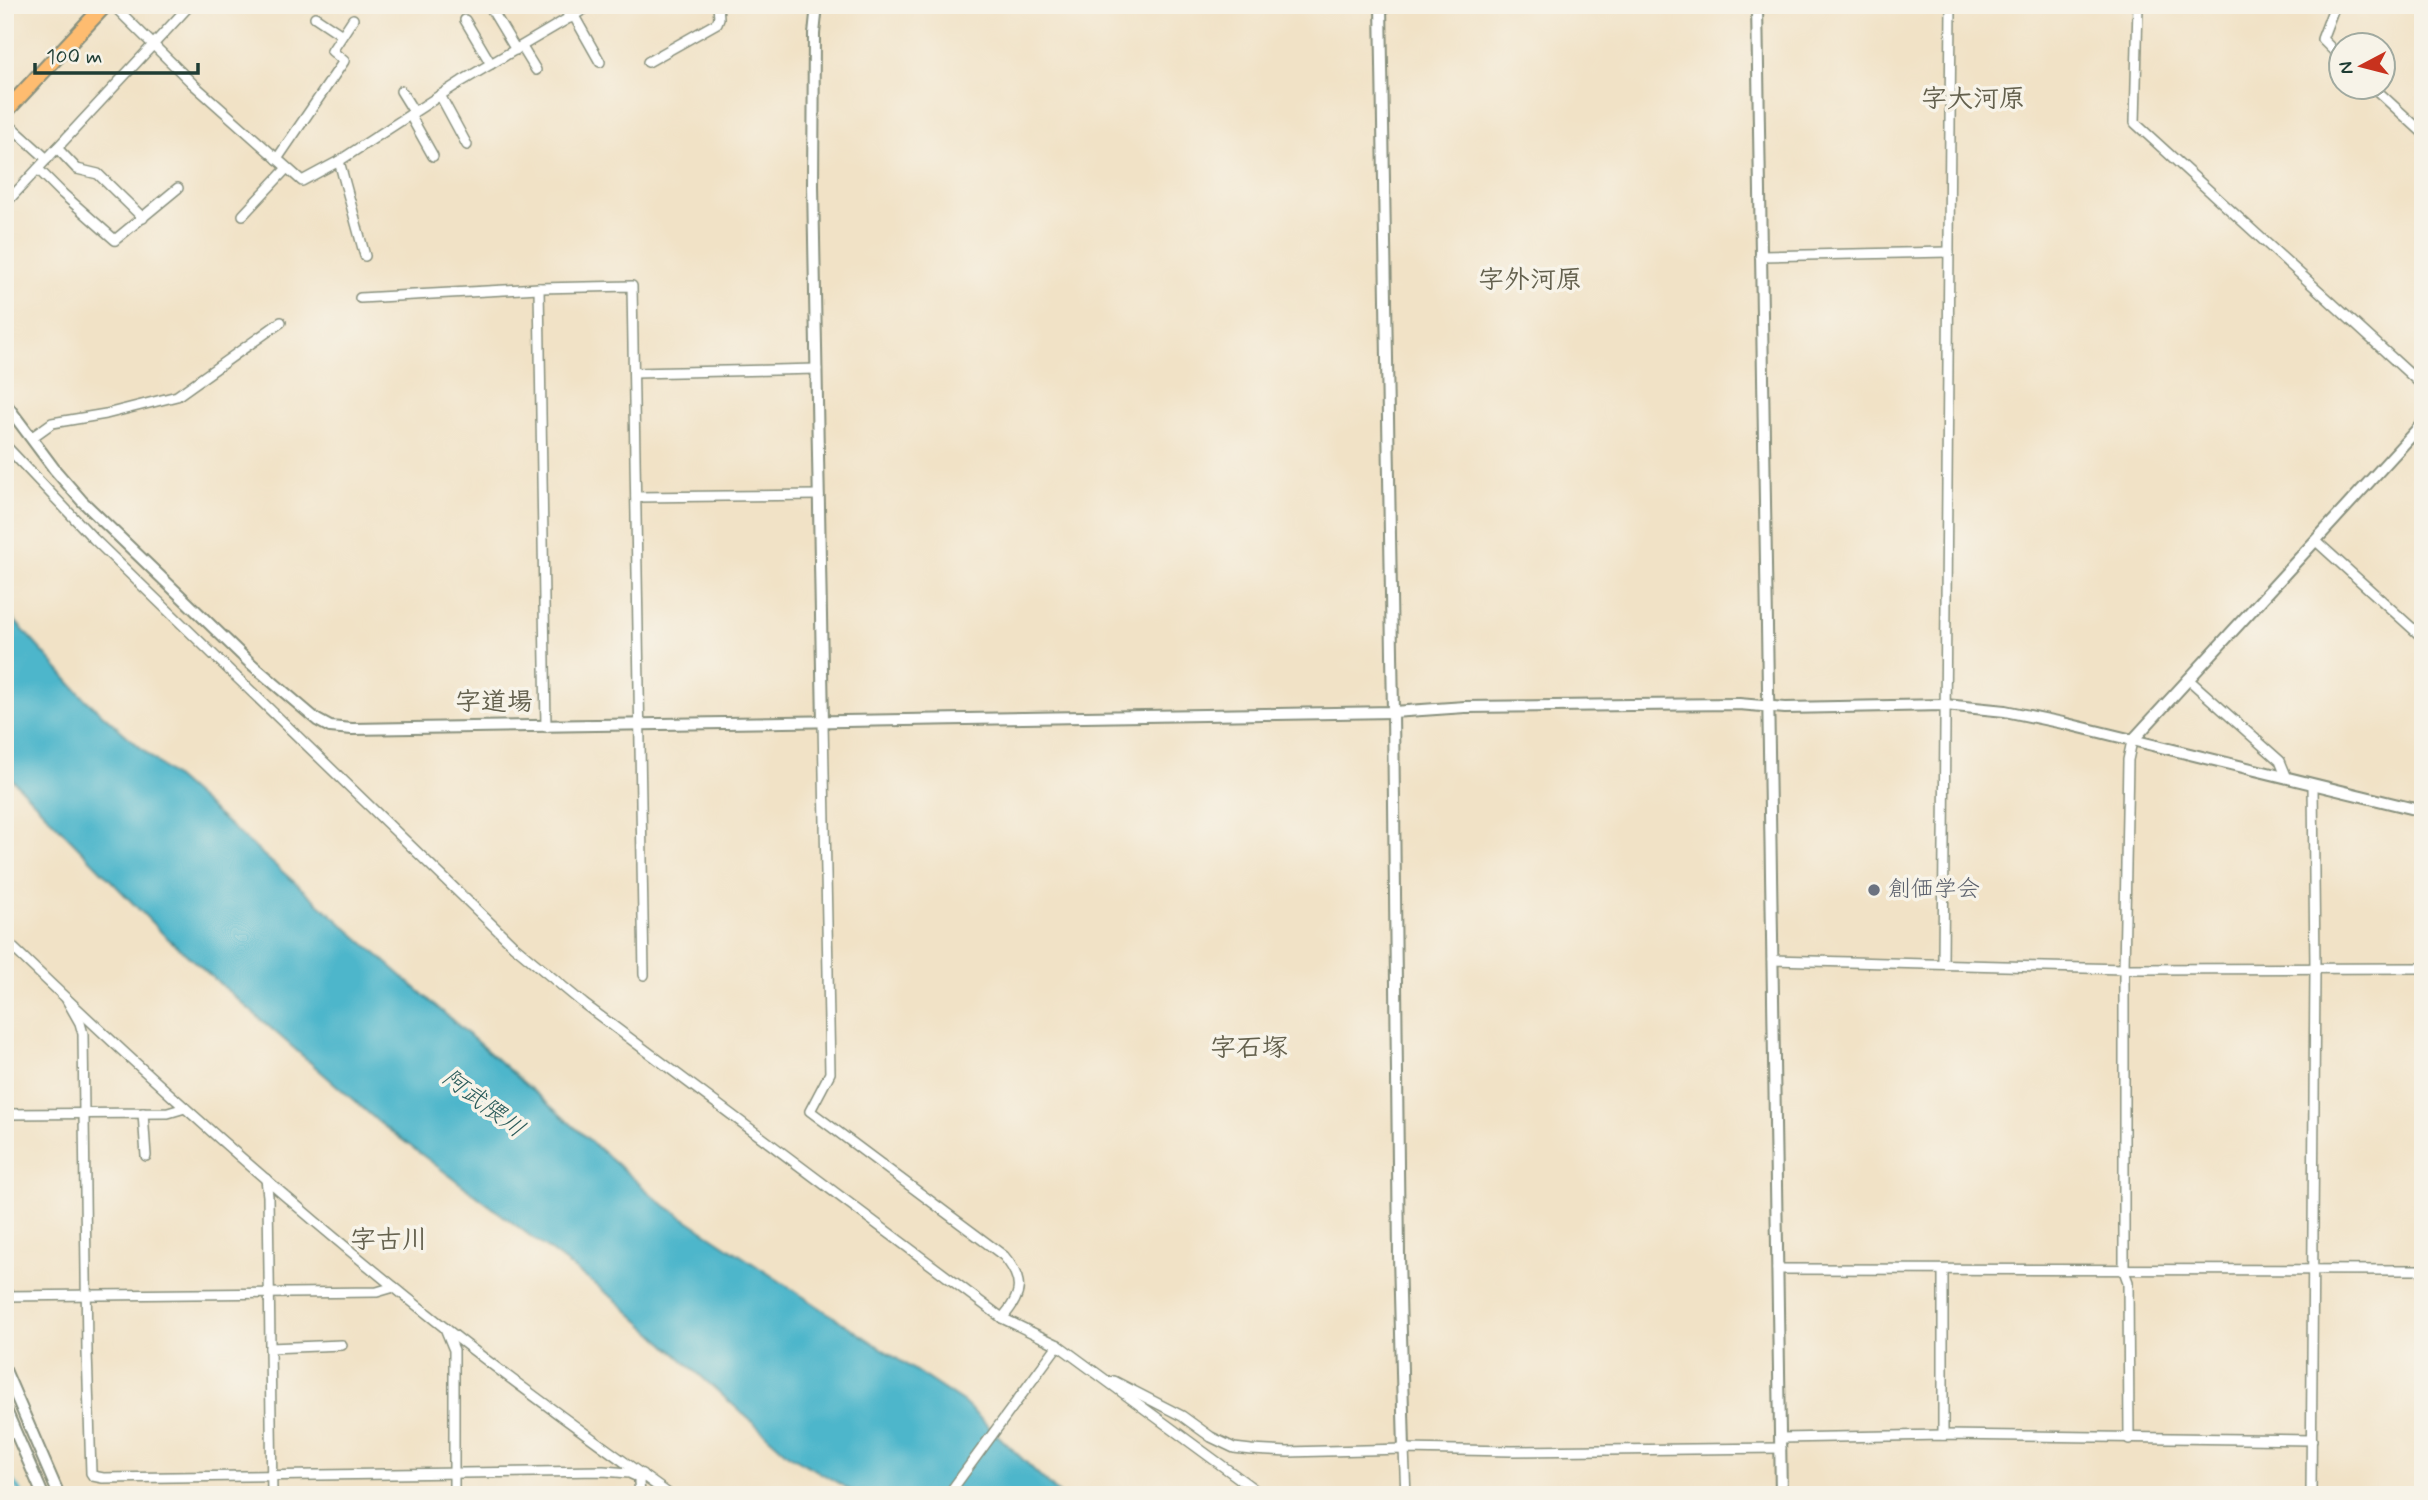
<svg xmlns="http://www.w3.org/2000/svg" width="2428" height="1500" viewBox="0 0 2428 1500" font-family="Mynerve,'Klee One',sans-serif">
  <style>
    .water { fill: #4db6cb; stroke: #367a80; stroke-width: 2 }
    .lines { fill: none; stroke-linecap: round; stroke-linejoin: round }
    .stream { stroke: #4db6cb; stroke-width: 3.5 }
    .minor-casing { stroke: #88907d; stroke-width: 12 }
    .tertiary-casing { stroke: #88907d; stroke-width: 14 }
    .primary-casing { stroke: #88907d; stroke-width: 18 }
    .minor { stroke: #fff; stroke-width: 9 }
    .tertiary { stroke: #fff; stroke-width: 10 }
    .primary { stroke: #febc70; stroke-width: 14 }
    .worship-dot { fill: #6b7280; stroke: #f7f3e8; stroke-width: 2.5 }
    .labels { text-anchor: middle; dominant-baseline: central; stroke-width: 7; stroke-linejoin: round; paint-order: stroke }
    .worship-label { font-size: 23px; fill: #5b616d; stroke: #f7f3e8; text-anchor: start }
    .water-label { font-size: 24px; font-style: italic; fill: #2a5b5a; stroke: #f7f3e8 }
    .quarter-label { font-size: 26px; font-weight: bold; fill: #64614e; stroke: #f7f3e8 }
  </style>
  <rect width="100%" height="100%" fill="#f7f3e8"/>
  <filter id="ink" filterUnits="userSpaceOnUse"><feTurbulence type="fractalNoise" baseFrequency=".0143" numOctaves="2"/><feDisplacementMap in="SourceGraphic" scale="14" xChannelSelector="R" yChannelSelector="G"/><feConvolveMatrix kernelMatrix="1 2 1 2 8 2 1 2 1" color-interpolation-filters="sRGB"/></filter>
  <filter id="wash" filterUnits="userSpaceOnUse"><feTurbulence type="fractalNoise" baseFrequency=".00686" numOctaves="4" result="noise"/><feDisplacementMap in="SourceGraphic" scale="28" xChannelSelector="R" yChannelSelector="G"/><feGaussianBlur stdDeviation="1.57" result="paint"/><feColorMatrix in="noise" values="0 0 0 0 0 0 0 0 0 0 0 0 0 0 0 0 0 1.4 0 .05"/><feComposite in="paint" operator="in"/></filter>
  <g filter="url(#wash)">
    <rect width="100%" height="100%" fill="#f1e2c6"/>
    <path class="water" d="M5,610L85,699L660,1202L964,1403L1060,1495H859L788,1454L617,1301L381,1124L164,935L5,772Z"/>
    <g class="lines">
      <path class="stream" d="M5,1469L22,1495"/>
    </g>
  </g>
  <g filter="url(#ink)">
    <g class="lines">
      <defs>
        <g id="minor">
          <path d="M113,5L193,84L302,181L339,161L462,81L591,5"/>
          <path d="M489,5L516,50"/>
          <path d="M563,5L570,18"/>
          <path d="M2138,5L2135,123L2423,386"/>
          <path d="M2335,5L2322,39L2340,57"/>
          <path d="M574,16L600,62"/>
          <path d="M315,17L342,35"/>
          <path d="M465,20L491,64"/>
          <path d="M522,47L536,70"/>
          <path d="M648,62L717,23L719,18L718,5"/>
          <path d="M2374,88L2423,133"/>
          <path d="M401,91L414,112"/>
          <path d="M440,95L467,145"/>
          <path d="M410,115L433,156"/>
          <path d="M5,121L47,159"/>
          <path d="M57,148L77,169L98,174L143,218"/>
          <path d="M277,159L344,61L332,51L353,19"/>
          <path d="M339,161L365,256"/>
          <path d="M38,169L63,194L115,240L178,188"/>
          <path d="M5,204L190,5"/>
          <path d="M243,215L287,168"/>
          <path d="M1760,256L1949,252"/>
          <path d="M539,288L546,727"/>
          <path d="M360,298L539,288L632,286L644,975"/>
          <path d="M634,373L817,369"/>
          <path d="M31,438L52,423L106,414L177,396L281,322"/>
          <path d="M5,445L94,539L514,946L584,1004L1002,1318L1058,1345L1262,1495"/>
          <path d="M636,497L819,495"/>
          <path d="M2316,541L2423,638"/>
          <path d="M2188,679L2280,761L2287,778"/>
          <path d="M823,723L830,1073L810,1111L1004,1256C1024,1280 1023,1295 1002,1318"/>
          <path d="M5,940C146,1076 292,1207 445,1328C518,1386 594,1440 670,1495"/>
          <path d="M1772,960L2124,969L2423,968"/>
          <path d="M1943,963L1951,5"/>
          <path d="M67,1000L80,1023L83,1034L87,1352L91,1473L93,1476L103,1478L603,1471L629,1473L640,1478"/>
          <path d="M143,1113L146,1156"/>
          <path d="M5,1114L168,1113L185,1108"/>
          <path d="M266,1179L268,1196L272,1495"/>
          <path d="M1777,1269L2423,1270"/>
          <path d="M1943,1271V1435"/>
          <path d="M5,1296L377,1292L394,1287"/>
          <path d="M445,1328L454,1350V1495"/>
          <path d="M270,1348L342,1345"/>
          <path d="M1114,1381L1182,1416L1211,1437L1234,1448L1251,1450L1288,1452L1404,1449L1512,1451L1781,1448"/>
          <path d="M1781,1438L1943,1435L2312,1440"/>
          <path d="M2129,1439L2128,1282L2124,1271V969L2128,760L2132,741"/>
          <path d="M1404,1449L1406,1495"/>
          <path d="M640,1495L639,1482L642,1474"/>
          <path d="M948,1495L1058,1345"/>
          <path d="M2311,1495L2315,968L2313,785"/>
        </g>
        <g id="tertiary">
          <path d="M817,5L814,34L813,185L823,723"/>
          <path d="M1381,5L1393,712L1399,1256L1404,1449"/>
          <path d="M1757,5L1781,1495"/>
          <path d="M5,403L55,470L82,501L249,662L317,720L330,727L352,729C699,726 1046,719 1393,712L1465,707L1631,705L1739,704L1785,708L1945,705L2005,711L2063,723L2423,811"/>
          <path d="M2132,741L2423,423"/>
          <path d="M5,1370L59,1495"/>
          <path d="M5,1408L43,1495"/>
        </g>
        <path id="primary" d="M5,112L105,5"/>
      </defs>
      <use href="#minor" class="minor-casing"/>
      <use href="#tertiary" class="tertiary-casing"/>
      <use href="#primary" class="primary-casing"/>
      <use href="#minor" class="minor"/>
      <use href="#tertiary" class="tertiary"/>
      <use href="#primary" class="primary"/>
    </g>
  </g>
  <circle class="worship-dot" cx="1874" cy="890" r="7"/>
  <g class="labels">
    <g class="worship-label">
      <text x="1888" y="890">創価学会</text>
    </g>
    <g class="water-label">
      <text transform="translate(483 1104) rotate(37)">阿武隈川</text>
    </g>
    <g class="quarter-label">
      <text x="1973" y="100">字大河原</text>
      <text x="1530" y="281">字外河原</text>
      <text x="494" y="703">字道場</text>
      <text x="1249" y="1049">字石塚</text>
      <text x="389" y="1241">字古川</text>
    </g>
  </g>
  <rect width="2428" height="1500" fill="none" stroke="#f7f3e8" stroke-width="28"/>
  <g transform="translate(2362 66) rotate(263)"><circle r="33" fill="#f7f3e8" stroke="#a1aaa0" stroke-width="2"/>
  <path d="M0-5L12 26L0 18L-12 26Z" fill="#c8321e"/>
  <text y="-10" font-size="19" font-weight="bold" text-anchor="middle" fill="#1f3d34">N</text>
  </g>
  <path d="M35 63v10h163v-10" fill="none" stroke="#1f3d34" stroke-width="3.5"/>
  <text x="46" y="63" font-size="21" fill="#1f3d34" stroke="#f7f3e8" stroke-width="5" paint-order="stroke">100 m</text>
</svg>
